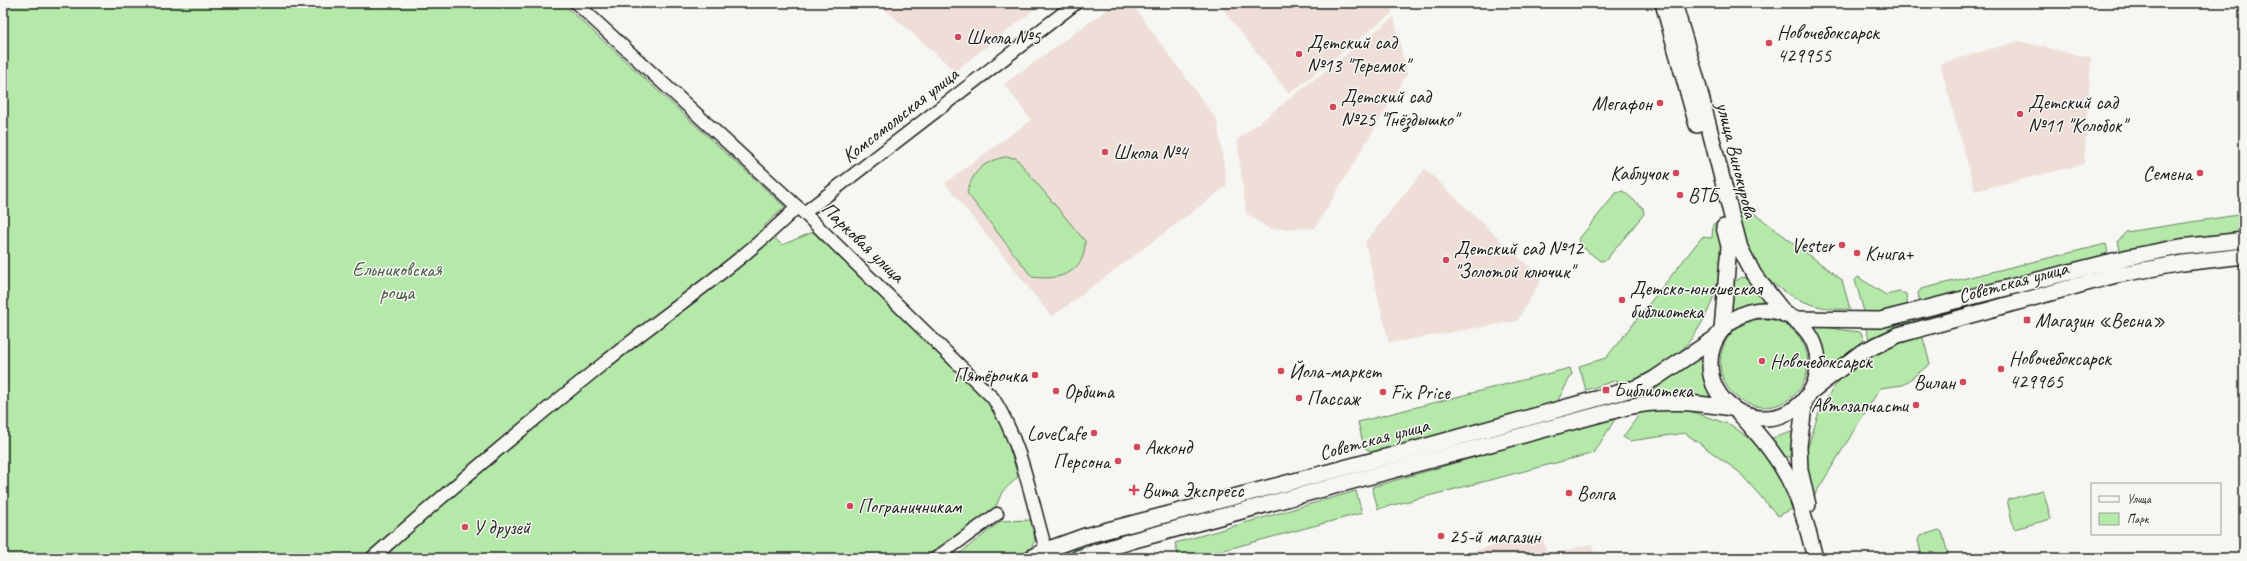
<svg xmlns="http://www.w3.org/2000/svg" width="2247" height="561" viewBox="0 0 2247 561" font-family="Caveat,sans-serif">
  <style>
    .built { fill: #efded8 }
    .green { fill: #b5e9aa; stroke: #688263 }
    .lines { fill: none; stroke-linecap: round; stroke-linejoin: round }
    .minor-casing { stroke: #1c1c1c; stroke-width: 15 }
    .major-casing { stroke: #1c1c1c; stroke-width: 18 }
    .minor { stroke: #f6f6f2; stroke-width: 12 }
    .major { stroke: #f6f6f2; stroke-width: 15 }
    .poi-dot { fill: #d1495b; stroke: #f6f6f2; stroke-width: 1.5 }
    .labels { text-anchor: middle; dominant-baseline: central; stroke-width: 3; stroke-linejoin: round; paint-order: stroke }
    .poi-label { font-size: 20px; fill: #1c1c1c; stroke: #f6f6f2; text-anchor: start }
    .street-label { font-size: 20px; fill: #1c1c1c; stroke: #f6f6f2 }
    .park-label { font-size: 20px; fill: #4a5a47; stroke: #f6f6f2 }
  </style>
  <rect width="100%" height="100%" fill="#f6f6f2"/>
  <filter id="ink" filterUnits="userSpaceOnUse"><feTurbulence type="fractalNoise" baseFrequency=".025" numOctaves="2"/><feDisplacementMap in="SourceGraphic" scale="8" xChannelSelector="R" yChannelSelector="G"/><feConvolveMatrix kernelMatrix="1 2 1 2 8 2 1 2 1" color-interpolation-filters="sRGB"/></filter>
  <g filter="url(#ink)">
    <g class="built">
      <path d="M878,3H1043L955,71Z"/>
      <path d="M1116,3H1131L1217,120L1227,186L1052,317L945,183L1031,120L1004,84Z"/>
      <path d="M1218,3H1390L1392,13L1289,94Z"/>
      <path d="M1394,17L1407,74L1315,228L1269,229L1246,213L1237,140Z"/>
      <path d="M2019,41L2091,58L2084,164L1975,191L1940,64Z"/>
      <path d="M1425,169L1542,279L1517,321L1389,343L1365,242Z"/>
      <path d="M1542,533L1547,556L1592,544L1595,558L1450,557Z"/>
    </g>
    <g class="green">
      <path d="M3,3H562L785,207L763,227L782,245L813,232L984,392L1004,429L1018,477L1002,492L994,511L928,558H3Z"/>
      <path d="M1005,157L1016,158L1085,241C1086,273 1059,281 1032,277L967,193C972,172 984,161 1005,157Z"/>
      <path d="M1623,191L1643,208L1644,214L1606,260L1600,261L1580,245L1579,239L1616,193Z"/>
      <path d="M1746,207L1842,280L1850,309C1816,312 1776,294 1756,265C1745,250 1741,228 1736,210Z"/>
      <path d="M2244,214V236L2121,254L2118,241L2126,232Z"/>
      <path d="M1720,222C1728,270 1711,326 1673,358C1658,371 1638,380 1619,387L1617,380L1586,390L1579,366L1606,358L1702,237L1712,238L1713,224Z"/>
      <path d="M2106,244L2108,253L2102,260L1920,303L1918,293L1921,289Z"/>
      <path d="M2108,267L2109,273L1895,327L1869,339L1865,326Z"/>
      <path d="M1741,277L1747,279L1763,298L1759,305L1736,311L1728,306L1734,282Z"/>
      <path d="M1858,277L1886,295L1900,292L1906,294L1908,306L1903,312L1865,315L1855,280Z"/>
      <circle cx="1764" cy="363" r="44"/>
      <path d="M1818,325L1842,330L1861,332L1865,345L1828,373L1822,368C1824,353 1821,343 1813,330Z"/>
      <path d="M1907,335L1923,338L1930,364L1903,385L1880,388L1811,501L1805,467L1807,450L1819,412L1828,396L1841,377L1864,355Z"/>
      <path d="M1699,358C1707,369 1707,385 1713,397L1711,401L1693,399L1422,456L1421,451L1651,387Z"/>
      <path d="M1570,368L1572,374L1556,404L1374,454L1364,447L1358,422Z"/>
      <path d="M1654,409L1687,410L1731,425L1760,446L1784,477L1794,508L1778,516L1739,472L1685,433L1630,441L1623,437L1641,412Z"/>
      <path d="M1617,416L1594,453L1378,509L1372,487Z"/>
      <path d="M1798,430L1795,452L1789,457L1783,456L1769,439Z"/>
      <path d="M2043,490L2051,519L2014,529L2007,500Z"/>
      <path d="M1356,491L1362,513L1194,558H1179L1175,543Z"/>
      <path d="M1030,520L1033,522L1035,540L1031,548L1018,558H954L1001,521Z"/>
      <path d="M1939,530L1942,532L1949,558H1922L1918,540L1920,536Z"/>
      <path d="M1123,531L1124,536L1062,556L1060,551Z"/>
    </g>
    <g class="lines">
      <defs>
        <g id="minor">
          <path d="M576,3L804,213L993,398C1022,443 1031,499 1046,550"/>
          <path d="M804,213L1076,3"/>
          <path d="M372,558C448,491 525,426 604,363C668,311 739,265 797,207"/>
          <path d="M936,558L997,514"/>
        </g>
        <g id="major">
          <path d="M1663,3L1697,125"/>
          <path d="M1674,3L1696,77L1740,248L1754,275L1786,315"/>
          <circle cx="1764" cy="364" r="54"/>
          <path d="M1793,319L1880,320L2129,257L2180,247L2244,240"/>
          <path d="M1722,330L1729,246L1724,227"/>
          <path d="M1810,392L1862,352L1898,335L2116,275L2183,263L2244,256"/>
          <path d="M1805,399L1799,446L1800,470L1808,505"/>
          <path d="M1738,412C1760,436 1781,460 1794,490C1804,512 1809,535 1815,558"/>
          <path d="M1031,558L1046,550L1085,536L1416,449L1639,387L1654,379L1717,337"/>
          <path d="M1078,558L1131,541L1627,407C1662,399 1697,403 1732,408"/>
        </g>
      </defs>
      <use href="#minor" class="minor-casing"/>
      <use href="#major" class="major-casing"/>
      <use href="#minor" class="minor"/>
      <use href="#major" class="major"/>
    </g>
  </g>
  <g class="poi-dot">
    <circle cx="958" cy="37" r="4"/>
    <circle cx="1769" cy="43" r="4"/>
    <circle cx="1299" cy="54" r="4"/>
    <circle cx="1660" cy="103" r="4"/>
    <circle cx="1333" cy="107" r="4"/>
    <circle cx="2020" cy="114" r="4"/>
    <circle cx="1105" cy="152" r="4"/>
    <circle cx="1676" cy="173" r="4"/>
    <circle cx="2200" cy="173" r="4"/>
    <circle cx="1680" cy="195" r="4"/>
    <circle cx="1842" cy="245" r="4"/>
    <circle cx="1857" cy="253" r="4"/>
    <circle cx="1446" cy="260" r="4"/>
    <circle cx="1622" cy="300" r="4"/>
    <rect x="2023" y="316" width="8" height="8" rx="2"/>
    <circle cx="1762" cy="361" r="4"/>
    <circle cx="2001" cy="369" r="4"/>
    <circle cx="1281" cy="371" r="4"/>
    <circle cx="1035" cy="375" r="4"/>
    <circle cx="1963" cy="382" r="4"/>
    <rect x="1602" y="386" width="8" height="8" rx="2"/>
    <circle cx="1056" cy="391" r="4"/>
    <circle cx="1383" cy="392" r="4"/>
    <circle cx="1299" cy="398" r="4"/>
    <circle cx="1916" cy="405" r="4"/>
    <circle cx="1094" cy="433" r="4"/>
    <circle cx="1137" cy="447" r="4"/>
    <circle cx="1118" cy="461" r="4"/>
    <path d="M1132 484h4v4h4v4h-4v4h-4v-4h-4v-4h4z"/>
    <circle cx="1569" cy="493" r="4"/>
    <circle cx="850" cy="506" r="4"/>
    <circle cx="465" cy="527" r="4"/>
    <circle cx="1441" cy="536" r="4"/>
  </g>
  <g class="labels">
    <g class="poi-label">
      <text x="1777" y="32">Новочебоксарск<tspan x="1777" dy="23">429955</tspan></text>
      <text x="966" y="37">Школа №5</text>
      <text x="1307" y="42">Детский сад<tspan x="1307" dy="23">№13 "Теремок"</tspan></text>
      <text x="1341" y="96">Детский сад<tspan x="1341" dy="23">№25 "Гнёздышко"</tspan></text>
      <text x="2028" y="102">Детский сад<tspan x="2028" dy="23">№11 "Колобок"</tspan></text>
      <text x="1652" y="103" text-anchor="end">Мегафон</text>
      <text x="1113" y="152">Школа №4</text>
      <text x="1668" y="173" text-anchor="end">Каблучок</text>
      <text x="2192" y="173" text-anchor="end">Семена</text>
      <text x="1688" y="195">ВТБ</text>
      <text x="1834" y="245" text-anchor="end">Vester</text>
      <text x="1454" y="248">Детский сад №12<tspan x="1454" dy="23">"Золотой ключик"</tspan></text>
      <text x="1865" y="253">Книга+</text>
      <text x="1630" y="288">Детско-юношеская<tspan x="1630" dy="23">библиотека</tspan></text>
      <text x="2035" y="320">Магазин «Весна»</text>
      <text x="2009" y="358">Новочебоксарск<tspan x="2009" dy="23">429965</tspan></text>
      <text x="1770" y="361">Новочебоксарск</text>
      <text x="1289" y="371">Йола-маркет</text>
      <text x="1027" y="375" text-anchor="end">Пятёрочка</text>
      <text x="1955" y="382" text-anchor="end">Вилан</text>
      <text x="1614" y="390">Библиотека</text>
      <text x="1064" y="391">Орбита</text>
      <text x="1391" y="392">Fix Price</text>
      <text x="1307" y="398">Пассаж</text>
      <text x="1908" y="405" text-anchor="end">Автозапчасти</text>
      <text x="1086" y="433" text-anchor="end">LoveCafe</text>
      <text x="1145" y="447">Акконд</text>
      <text x="1110" y="461" text-anchor="end">Персона</text>
      <text x="1142" y="490">Вита Экспресс</text>
      <text x="1577" y="493">Волга</text>
      <text x="858" y="506">Пограничникам</text>
      <text x="473" y="527">У друзей</text>
      <text x="1449" y="536">25-й магазин</text>
    </g>
    <g class="street-label">
      <text transform="translate(900 115) rotate(-38)">Комсомольская улица</text>
      <text transform="translate(1737 160) rotate(76)">улица Винокурова</text>
      <text transform="translate(863 242) rotate(44)">Парковая улица</text>
      <text transform="translate(2013 282) rotate(-15)">Советская улица</text>
      <text transform="translate(1374 439) rotate(-15)">Советская улица</text>
    </g>
    <g class="park-label">
      <text x="397" y="269">Ельниковская<tspan x="397" dy="23">роща</tspan></text>
    </g>
  </g>
  <rect width="2247" height="561" fill="none" stroke="#f6f6f2" stroke-width="16"/>
  <rect x="8" y="8" width="2231" height="545" fill="none" stroke="#1c1c1c" stroke-width="1.5" filter="url(#ink)"/>
  <rect x="2091" y="483" width="130" height="52" fill="#f6f6f2" stroke="#9f9f9c"/>
  <rect x="2099" y="496" width="20" height="6" fill="#f6f6f2" stroke="#9f9f9c"/>
  <text x="2127" y="503" font-size="12" fill="#1c1c1c">Улица</text>
  <rect x="2099" y="513" width="20" height="12" fill="#b5e9aa" stroke="#9f9f9c"/>
  <text x="2127" y="523" font-size="12" fill="#1c1c1c">Парк</text>
</svg>
